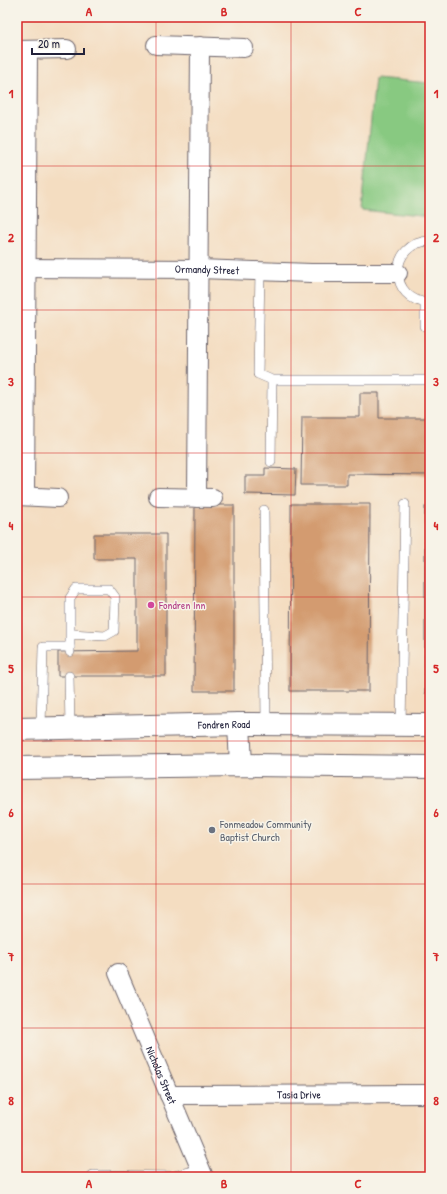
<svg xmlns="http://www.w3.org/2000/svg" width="447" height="1194" viewBox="0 0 447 1194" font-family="'Patrick Hand',sans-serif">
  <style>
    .pitch { fill: #88c981; stroke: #55765e }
    .building { fill: #d39b6f }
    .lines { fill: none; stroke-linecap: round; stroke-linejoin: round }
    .service-casing { stroke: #6c636a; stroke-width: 10 }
    .minor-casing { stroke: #6c636a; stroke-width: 20 }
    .secondary-casing { stroke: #6c636a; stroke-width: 24 }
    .service { stroke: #fff; stroke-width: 9 }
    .minor { stroke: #fff; stroke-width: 18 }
    .secondary { stroke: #fff; stroke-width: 22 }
    .grid { fill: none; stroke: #d62828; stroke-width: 1; stroke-opacity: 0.55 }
    .hotel-dot { fill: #d1479c; stroke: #f7f3e8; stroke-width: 1.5 }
    .worship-dot { fill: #6b7280; stroke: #f7f3e8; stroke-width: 1.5 }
    .labels { text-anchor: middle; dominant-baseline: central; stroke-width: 3; stroke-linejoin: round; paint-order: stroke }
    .street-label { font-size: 11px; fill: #22223b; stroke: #f7f3e8 }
    .hotel-label { font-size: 11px; fill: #b23c85; stroke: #f7f3e8; text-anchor: start }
    .worship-label { font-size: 11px; fill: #5b616d; stroke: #f7f3e8; text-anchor: start }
    .neatline { fill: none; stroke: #d62828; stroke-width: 1.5 }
    .grid-label { font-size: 13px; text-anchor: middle; font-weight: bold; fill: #d62828 }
  </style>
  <rect width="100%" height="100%" fill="#f7f3e8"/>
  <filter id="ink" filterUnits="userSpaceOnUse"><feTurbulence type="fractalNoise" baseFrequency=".025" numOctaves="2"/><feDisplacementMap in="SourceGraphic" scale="8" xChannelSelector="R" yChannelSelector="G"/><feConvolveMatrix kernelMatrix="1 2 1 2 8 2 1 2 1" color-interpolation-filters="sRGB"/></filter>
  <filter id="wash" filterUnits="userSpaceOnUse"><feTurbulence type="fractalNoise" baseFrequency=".012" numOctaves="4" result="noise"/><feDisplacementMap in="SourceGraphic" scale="16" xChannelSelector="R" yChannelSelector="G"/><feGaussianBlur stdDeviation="0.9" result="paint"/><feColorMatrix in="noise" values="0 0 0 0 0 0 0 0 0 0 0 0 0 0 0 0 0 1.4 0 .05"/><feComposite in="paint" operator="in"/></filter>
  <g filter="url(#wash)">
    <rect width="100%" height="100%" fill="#f4ddc1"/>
    <path class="pitch" d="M375,78L430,83V217L362,210Z"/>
    <g id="blocks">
      <g class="building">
        <path d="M360,393H379V418H430V475L347,474V485H301L302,417H360Z"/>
        <path d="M265,468L296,469L295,495L245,494V476H265Z"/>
        <path d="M291,504H370L369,691H290Z"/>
        <path d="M195,505H234V691H194Z"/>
        <rect x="425" y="507" width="5" height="186"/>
        <path d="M94,534H166V676H58V652L137,651V559H94Z"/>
      </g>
    </g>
  </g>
  <g filter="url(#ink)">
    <use href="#blocks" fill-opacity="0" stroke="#6c636a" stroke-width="1"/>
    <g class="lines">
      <defs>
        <g id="service">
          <path d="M430,241C388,242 387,301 430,303"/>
          <path d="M260,272L258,374L272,380H430"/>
          <path d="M425,303V326"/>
          <path d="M271,462L272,380"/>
          <path d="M264,510L266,724"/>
          <path d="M70,652V598L76,589H109L115,597L114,631L105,636L70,634"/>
          <path d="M69,676L70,727"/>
          <path d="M401,725L405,504"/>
          <path d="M41,728L43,647H70"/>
          <path d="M90,1177L93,1175L174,1176L200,1169"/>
        </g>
        <g id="minor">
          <path d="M156,45L244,48"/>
          <path d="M17,50L67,49"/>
          <path id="s1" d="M17,268L199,269L311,273H398"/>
          <path d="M17,496L58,498"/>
          <path d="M25,496L28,50"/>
          <path d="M158,497L213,498"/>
          <path d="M197,498L200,46"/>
          <path id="s2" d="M118,973L204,1177"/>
          <path id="s3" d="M169,1095L430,1094"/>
        </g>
        <g id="secondary">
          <path d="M239,724L241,765"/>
          <path id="s4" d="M17,729L239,724L430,725"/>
          <path d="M17,768L241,765L430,767"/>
        </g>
      </defs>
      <use href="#service" class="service-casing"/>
      <use href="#minor" class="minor-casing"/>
      <use href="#secondary" class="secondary-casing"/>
      <use href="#service" class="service"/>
      <use href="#minor" class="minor"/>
      <use href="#secondary" class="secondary"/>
    </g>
  </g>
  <path class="grid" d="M156,17V1177M291,17V1177M17,166H430M17,310H430M17,453H430M17,597H430M17,741H430M17,884H430M17,1028H430"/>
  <circle class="hotel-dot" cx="151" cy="605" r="4"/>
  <circle class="worship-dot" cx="212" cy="830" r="4"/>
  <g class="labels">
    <g class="street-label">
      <text stroke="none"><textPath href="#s1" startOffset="190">Ormandy Street</textPath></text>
      <text stroke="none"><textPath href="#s4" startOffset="207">Fondren Road</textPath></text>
      <text stroke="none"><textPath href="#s2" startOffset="111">Nicholas Street</textPath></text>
      <text stroke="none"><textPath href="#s3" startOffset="130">Tasia Drive</textPath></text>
    </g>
    <g class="hotel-label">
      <text x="159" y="605">Fondren Inn</text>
    </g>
    <g class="worship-label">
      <text x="220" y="824">Fonmeadow Community<tspan x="220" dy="13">Baptist Church</tspan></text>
    </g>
  </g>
  <rect width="447" height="1194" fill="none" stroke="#f7f3e8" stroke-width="44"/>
  <path d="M32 48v6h52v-6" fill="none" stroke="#22223b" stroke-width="2"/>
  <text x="38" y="48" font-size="12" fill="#22223b" stroke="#f7f3e8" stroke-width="3" paint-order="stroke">20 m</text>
  <rect x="22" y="22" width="403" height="1150" class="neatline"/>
  <g class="grid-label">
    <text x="89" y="16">A</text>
    <text x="224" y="16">B</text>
    <text x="358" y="16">C</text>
    <text x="11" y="98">1</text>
    <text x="436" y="98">1</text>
    <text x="11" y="242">2</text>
    <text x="436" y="242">2</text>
    <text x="11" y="386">3</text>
    <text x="436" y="386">3</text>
    <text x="11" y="530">4</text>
    <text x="436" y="530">4</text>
    <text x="11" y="673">5</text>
    <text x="436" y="673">5</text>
    <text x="11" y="817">6</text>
    <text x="436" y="817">6</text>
    <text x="11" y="961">7</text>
    <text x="436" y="961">7</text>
    <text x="11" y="1105">8</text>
    <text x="436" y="1105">8</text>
    <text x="89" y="1188">A</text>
    <text x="224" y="1188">B</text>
    <text x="358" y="1188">C</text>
  </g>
</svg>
